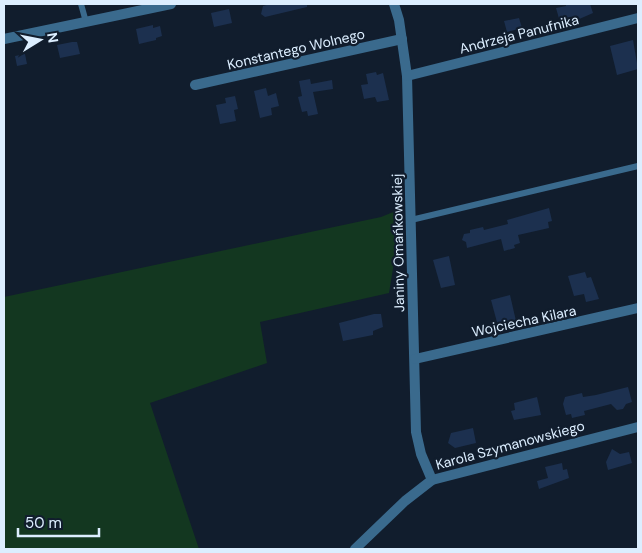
<svg xmlns="http://www.w3.org/2000/svg" width="642" height="553" viewBox="0 0 642 553" font-family="'DM Sans',sans-serif">
  <style>
    .green { fill: #133720 }
    .building { fill: #1c304f }
    .lines { fill: none; stroke-linecap: round; stroke-linejoin: round }
    .service { stroke: #3a6a8d; stroke-width: 6 }
    .minor { stroke: #3a6a8d; stroke-width: 10 }
    .tertiary { stroke: #3a6a8d; stroke-width: 10 }
    .labels { text-anchor: middle; dominant-baseline: central; stroke-width: 4.5; stroke-linejoin: round; paint-order: stroke }
    .street-label { font-size: 14px; fill: #dceeff; stroke: #111d2d }
  </style>
  <rect width="100%" height="100%" fill="#111d2d"/>
  <path class="green" d="M403,208L389,293L260,322L267,363L150,403L199,549H4V297L381,217Z"/>
  <g class="building">
    <path d="M270,4H307V7L265,17L261,14L263,6Z"/>
    <path d="M566,4H590L593,13L577,20L560,22L556,8L566,6Z"/>
    <path d="M229,9L232,23L214,27L211,13Z"/>
    <path d="M519,18L522,28L507,32L504,21Z"/>
    <path d="M153,25V28L160,26L162,36L156,38V40L139,44L136,29Z"/>
    <path d="M633,40L638,69L617,75L610,46Z"/>
    <path d="M72,42H77L80,54L60,58L57,45Z"/>
    <path d="M25,54L27,64L17,66L15,56Z"/>
    <path d="M376,72L377,75L383,73L389,100L377,102L375,97L364,99L361,85L368,84L366,74Z"/>
    <path d="M310,79L311,84L332,80L333,89L313,92L318,114L308,116L307,111L302,112L298,97L302,96L299,81Z"/>
    <path d="M266,88L268,96L276,93L279,106L271,108L272,115L260,118L254,91Z"/>
    <path d="M235,96L238,109L234,110L236,121L220,124L216,105L226,103L225,98Z"/>
    <path d="M549,208L552,221L548,222L549,228L518,235L520,243L514,245L515,248L504,251L501,239L467,248L466,242L462,240L464,234L470,233V230L483,227L484,230L508,224L507,220Z"/>
    <path d="M449,256L455,285L441,288L433,260Z"/>
    <path d="M585,272L587,278L591,277L599,299L586,302L584,294L574,296L568,276Z"/>
    <path d="M510,295L516,321L498,326L491,300Z"/>
    <path d="M374,314H381L383,327L373,331V335L343,341L339,323Z"/>
    <path d="M628,387L632,402L626,404L623,409L617,410L611,404L584,411L585,415L572,418L571,414L566,415L563,404L565,397L582,393L583,397L596,395Z"/>
    <path d="M537,397L541,415L514,420L511,411L515,410L514,403Z"/>
    <path d="M473,428L476,443L455,448L448,443L451,433Z"/>
    <path d="M612,449L620,454L629,452L632,463L608,470L606,462Z"/>
    <path d="M562,463L563,470L567,469L569,478L539,489L537,481L548,478L545,467Z"/>
  </g>
  <g class="lines">
    <g class="service">
      <path d="M81,4L86,22"/>
      <path d="M411,220L638,166"/>
    </g>
    <g class="minor">
      <path d="M394,4L399,20L407,76L416,432L421,454L432,480"/>
      <path d="M4,39L171,4"/>
      <path d="M407,76L638,18"/>
      <path d="M195,85L402,39"/>
      <path d="M415,359L638,308"/>
    </g>
    <path class="tertiary" d="M355,549L405,501L432,480L638,427"/>
  </g>
  <g class="labels">
    <g class="street-label">
      <text transform="translate(519 34) rotate(-14)">Andrzeja Panufnika</text>
      <text transform="translate(296 49) rotate(-13)">Konstantego Wolnego</text>
      <text transform="translate(398 243) rotate(-91)">Janiny Omańkowskiej</text>
      <text transform="translate(524 321) rotate(-12)">Wojciecha Kilara</text>
      <text transform="translate(510 445) rotate(-15)">Karola Szymanowskiego</text>
    </g>
  </g>
  <rect width="642" height="553" fill="none" stroke="#dceeff" stroke-width="10"/>
  <g transform="translate(40 40) rotate(80)" stroke="#111d2d" stroke-width="4" paint-order="stroke">
  <path d="M0-4L9 19L0 12L-9 19Z" fill="#dceeff"/>
  <text y="-8" font-size="14" font-weight="bold" text-anchor="middle" fill="#dceeff">N</text>
  </g>
  <path d="M18 528v8h81v-8" fill="none" stroke="#dceeff" stroke-width="2.5"/>
  <text x="25" y="528" font-size="15" fill="#dceeff" stroke="#111d2d" stroke-width="4" paint-order="stroke">50 m</text>
</svg>
